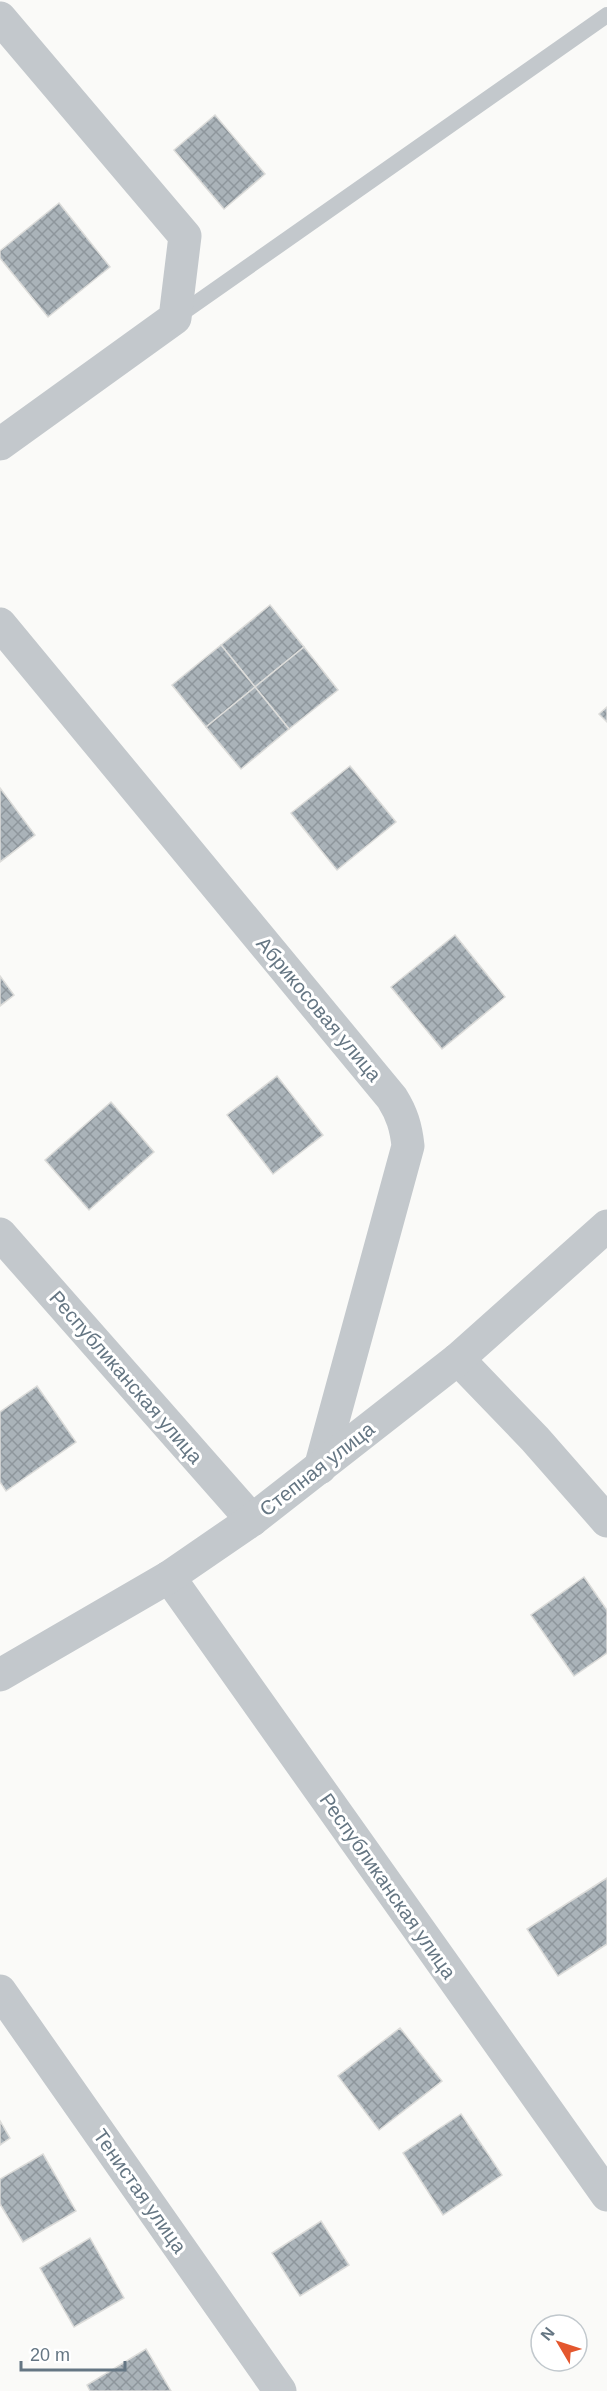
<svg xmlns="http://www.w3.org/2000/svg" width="607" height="2391" viewBox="0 0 607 2391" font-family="Helvetica,sans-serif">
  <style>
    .building { fill: url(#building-cross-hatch); stroke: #dcdcda; stroke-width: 1.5 }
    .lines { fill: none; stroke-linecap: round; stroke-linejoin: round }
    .lane { stroke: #c3c8cc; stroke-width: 16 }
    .street { stroke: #c3c8cc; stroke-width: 33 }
    .labels { text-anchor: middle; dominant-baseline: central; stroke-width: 6; stroke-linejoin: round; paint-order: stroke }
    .street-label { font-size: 20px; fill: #657683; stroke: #fff }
  </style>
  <defs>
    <pattern id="building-cross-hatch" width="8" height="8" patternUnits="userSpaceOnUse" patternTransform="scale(1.5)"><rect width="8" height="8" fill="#aab3b9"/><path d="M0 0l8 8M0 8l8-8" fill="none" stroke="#8e969c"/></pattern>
  </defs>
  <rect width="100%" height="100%" fill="#fafaf8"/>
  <g class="building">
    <path d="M215,115L265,174L224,209L174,150Z"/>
    <path d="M59,203L110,267L48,317L0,258V251Z"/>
    <path d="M270,605L304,647L255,687L221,645Z"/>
    <path d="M221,645L255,687L206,727L172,685Z"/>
    <path d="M304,647L338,690L289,729L255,687Z"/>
    <path d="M255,687L289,729L241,769L206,727Z"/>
    <path d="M607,707V722L599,714Z"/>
    <path d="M350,766L396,822L337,870L291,813Z"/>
    <path d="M0,788L35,835L0,862Z"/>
    <path d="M455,935L505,997L442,1049L391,987Z"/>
    <path d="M0,976L14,995L0,1006Z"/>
    <path d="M277,1076L323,1135L273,1174L227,1115Z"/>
    <path d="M111,1102L154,1152L89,1210L45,1160Z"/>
    <path d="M37,1386L76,1442L6,1491L0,1482V1412Z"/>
    <path d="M584,1577L607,1610V1653L574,1676L531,1615Z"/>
    <path d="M607,1878V1944L558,1976L527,1929Z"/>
    <path d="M400,2028L442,2081L379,2130L338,2076Z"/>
    <path d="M461,2114L502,2175L443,2215L403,2153Z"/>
    <path d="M0,2121L10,2138L0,2145Z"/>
    <path d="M43,2154L76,2211L23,2242L0,2204V2179Z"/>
    <path d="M321,2221L349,2265L300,2296L272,2253Z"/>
    <path d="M90,2238L124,2298L74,2327L40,2268Z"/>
    <path d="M146,2349L171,2391H90L87,2385Z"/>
  </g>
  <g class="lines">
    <path class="lane" d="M175,318L607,15"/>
    <g class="street">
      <path d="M0,18L185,236L175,318L0,444"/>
      <path d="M0,624L392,1098C402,1114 406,1127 408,1146L320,1468"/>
      <path d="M0,1234L252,1520"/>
      <path d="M458,1359L535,1439L607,1521"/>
      <path d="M169,1577L607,2195"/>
      <path d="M0,1675L169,1577L252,1520L458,1359L607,1226"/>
      <path d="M0,1991L280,2391"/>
    </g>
  </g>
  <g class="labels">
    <g class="street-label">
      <text transform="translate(319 1009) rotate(50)">Абрикосовая улица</text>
      <text transform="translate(126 1377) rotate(49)">Республиканская улица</text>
      <text transform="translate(317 1469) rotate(-38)">Степная улица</text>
      <text transform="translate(388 1886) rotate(55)">Республиканская улица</text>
      <text transform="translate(140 2191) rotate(55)">Тенистая улица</text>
    </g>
  </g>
  <g transform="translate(559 2343) rotate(309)"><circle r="28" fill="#ffffff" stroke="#c1c8cd" stroke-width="1.5"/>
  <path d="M0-4.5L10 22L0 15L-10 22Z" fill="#e4572e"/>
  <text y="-9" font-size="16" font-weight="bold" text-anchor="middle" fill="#657683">N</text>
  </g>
  <path d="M21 2361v9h104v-9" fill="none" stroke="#657683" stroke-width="3"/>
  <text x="30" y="2361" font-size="18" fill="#657683" stroke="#ffffff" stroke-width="4.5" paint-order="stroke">20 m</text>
</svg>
